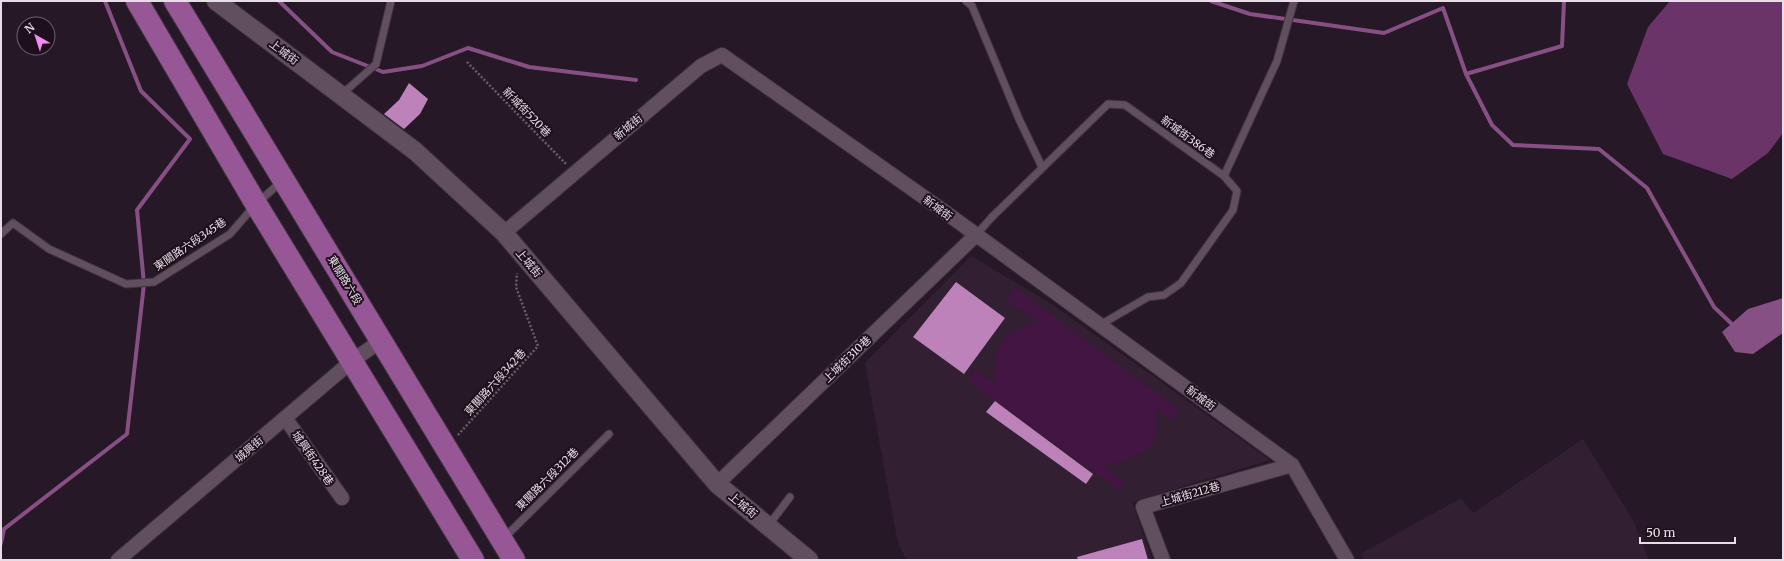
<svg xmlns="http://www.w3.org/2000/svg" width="1784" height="561" viewBox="0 0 1784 561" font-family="Merriweather,'Noto Sans TC',serif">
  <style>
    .built { fill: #321f31 }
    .green { fill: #431542 }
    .forest { fill: #6a3468 }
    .water { fill: #875085 }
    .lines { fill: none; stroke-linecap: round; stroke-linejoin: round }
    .stream { stroke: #875085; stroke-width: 4 }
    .building { fill: #bd82ba }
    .service-casing { stroke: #3f343e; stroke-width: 9 }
    .minor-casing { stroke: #3f343e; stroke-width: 16 }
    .tertiary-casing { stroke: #3f343e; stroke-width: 20 }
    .primary-casing { stroke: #3f343e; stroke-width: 24 }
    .path { stroke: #6a5d6a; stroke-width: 2.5; stroke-dasharray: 2 2; stroke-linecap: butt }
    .service { stroke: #614f5f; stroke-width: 7 }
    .minor { stroke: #614f5f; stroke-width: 14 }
    .tertiary { stroke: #614f5f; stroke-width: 18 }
    .primary { stroke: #975695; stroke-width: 22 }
    .labels { text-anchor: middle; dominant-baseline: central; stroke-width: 4; stroke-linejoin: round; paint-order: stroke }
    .street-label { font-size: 11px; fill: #e7dde6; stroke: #1d0f1c }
  </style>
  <rect width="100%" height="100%" fill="#261826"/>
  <g class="built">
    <path d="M971,256L1052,304L1270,460L1132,502L1152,560H907L898,544L865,363Z"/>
    <path d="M1583,439L1633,520L1649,560H1364L1360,554L1461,498L1473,513Z"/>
  </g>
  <path class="green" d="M1014,287L1179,410L1172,420L1156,409C1156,418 1158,432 1154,440C1146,455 1118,462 1103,466L1124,482L1119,490L967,381L975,369L994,383C995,365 993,347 1009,334C1017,328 1028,326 1037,321L1006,299Z"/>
  <path class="forest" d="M1670,1H1783V133L1768,153L1732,179L1663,154L1627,84L1648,27Z"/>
  <path class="water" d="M1783,298V333L1753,354L1735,352L1722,332L1748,309Z"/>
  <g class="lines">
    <g class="stream">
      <path d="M279,1L332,52L383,72L422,66L468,48L529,67L636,80"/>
      <path d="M1211,1L1250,14L1384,33L1443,8L1466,74L1492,125L1513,145L1599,149L1647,188L1714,307L1734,326"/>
      <path d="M1466,74L1562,46L1564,1"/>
      <path d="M1,543L4,529L127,434L144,284L137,210L190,139L141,91L105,1"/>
    </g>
  </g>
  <g class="building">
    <path d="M409,83L428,99L420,114L404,129L384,114L399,100Z"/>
    <path d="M956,282L1005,318L964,374L913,337Z"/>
    <path d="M995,401L1093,474L1086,484L986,412Z"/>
    <path d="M1142,539L1148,560H1078L1077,557Z"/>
  </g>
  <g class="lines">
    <defs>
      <g id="service">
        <path d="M966,1L972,6L1019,119L1042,167"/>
        <path d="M341,95L376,64L391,1"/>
        <path d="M1224,176L1277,61L1294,1"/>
        <path d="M1,234L13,223L49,249L126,284L154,282L230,234L256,204L281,182"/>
        <path d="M976,235L992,217L1108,104L1125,105L1224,176L1237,191L1233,210L1181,283L1164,295L1148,297L1100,325"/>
        <path d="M768,526L790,497"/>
        <path d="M504,538L609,434"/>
      </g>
      <g id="minor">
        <path d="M504,233L701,66L722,55L945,212L1292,465L1347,560"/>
        <path d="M285,418L342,498"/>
        <path d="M717,484L976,235"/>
        <path d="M118,560L352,361L382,340"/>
        <path d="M1163,560L1143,507L1292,465"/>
      </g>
      <path id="tertiary" d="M216,1L415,151L504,233L717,484L809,560"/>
      <g id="primary">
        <path d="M137,1L256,204L473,560"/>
        <path d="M175,1L514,560"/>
      </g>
    </defs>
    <use href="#service" class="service-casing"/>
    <use href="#minor" class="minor-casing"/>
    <use href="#tertiary" class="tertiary-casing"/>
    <use href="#primary" class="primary-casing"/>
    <g class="path">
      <path d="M467,62L566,164"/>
      <path d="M458,435L538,346L516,287L517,273"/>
    </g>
    <use href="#service" class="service"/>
    <use href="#minor" class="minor"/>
    <use href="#tertiary" class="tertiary"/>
    <use href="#primary" class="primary"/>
  </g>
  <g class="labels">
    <g class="street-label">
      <text transform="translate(284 52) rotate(37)">上城街</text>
      <text transform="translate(527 112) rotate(46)">新城街520巷</text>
      <text transform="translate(628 127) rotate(-40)">新城街</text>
      <text transform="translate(1188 137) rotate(36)">新城街386巷</text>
      <text transform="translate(938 208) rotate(36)">新城街</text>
      <text transform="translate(190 244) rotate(-34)">東關路六段345巷</text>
      <text transform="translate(529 263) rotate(50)">上城街</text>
      <text transform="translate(345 280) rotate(59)">東關路六段</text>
      <text transform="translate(847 359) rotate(-44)">上城街310巷</text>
      <text transform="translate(495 382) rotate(-48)">東關路六段342巷</text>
      <text transform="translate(1201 398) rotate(36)">新城街</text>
      <text transform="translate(249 449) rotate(-41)">城興街</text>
      <text transform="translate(313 458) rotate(55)">城興街428巷</text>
      <text transform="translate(547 479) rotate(-45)">東關路六段312巷</text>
      <text transform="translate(1190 494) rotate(-16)">上城街212巷</text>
      <text transform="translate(743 505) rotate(40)">上城街</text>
    </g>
  </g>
  <rect width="1784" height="561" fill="none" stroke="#e7dde6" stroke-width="4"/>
  <g transform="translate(36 36) rotate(321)"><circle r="19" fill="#1d0f1c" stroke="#6e616d"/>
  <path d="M0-3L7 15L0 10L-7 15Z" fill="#f489f0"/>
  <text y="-6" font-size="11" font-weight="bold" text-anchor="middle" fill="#e7dde6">N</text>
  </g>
  <path d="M1640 537v6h95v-6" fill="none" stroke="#e7dde6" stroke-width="2"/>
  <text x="1646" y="537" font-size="12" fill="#e7dde6" stroke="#1d0f1c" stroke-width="3" paint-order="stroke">50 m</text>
</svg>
